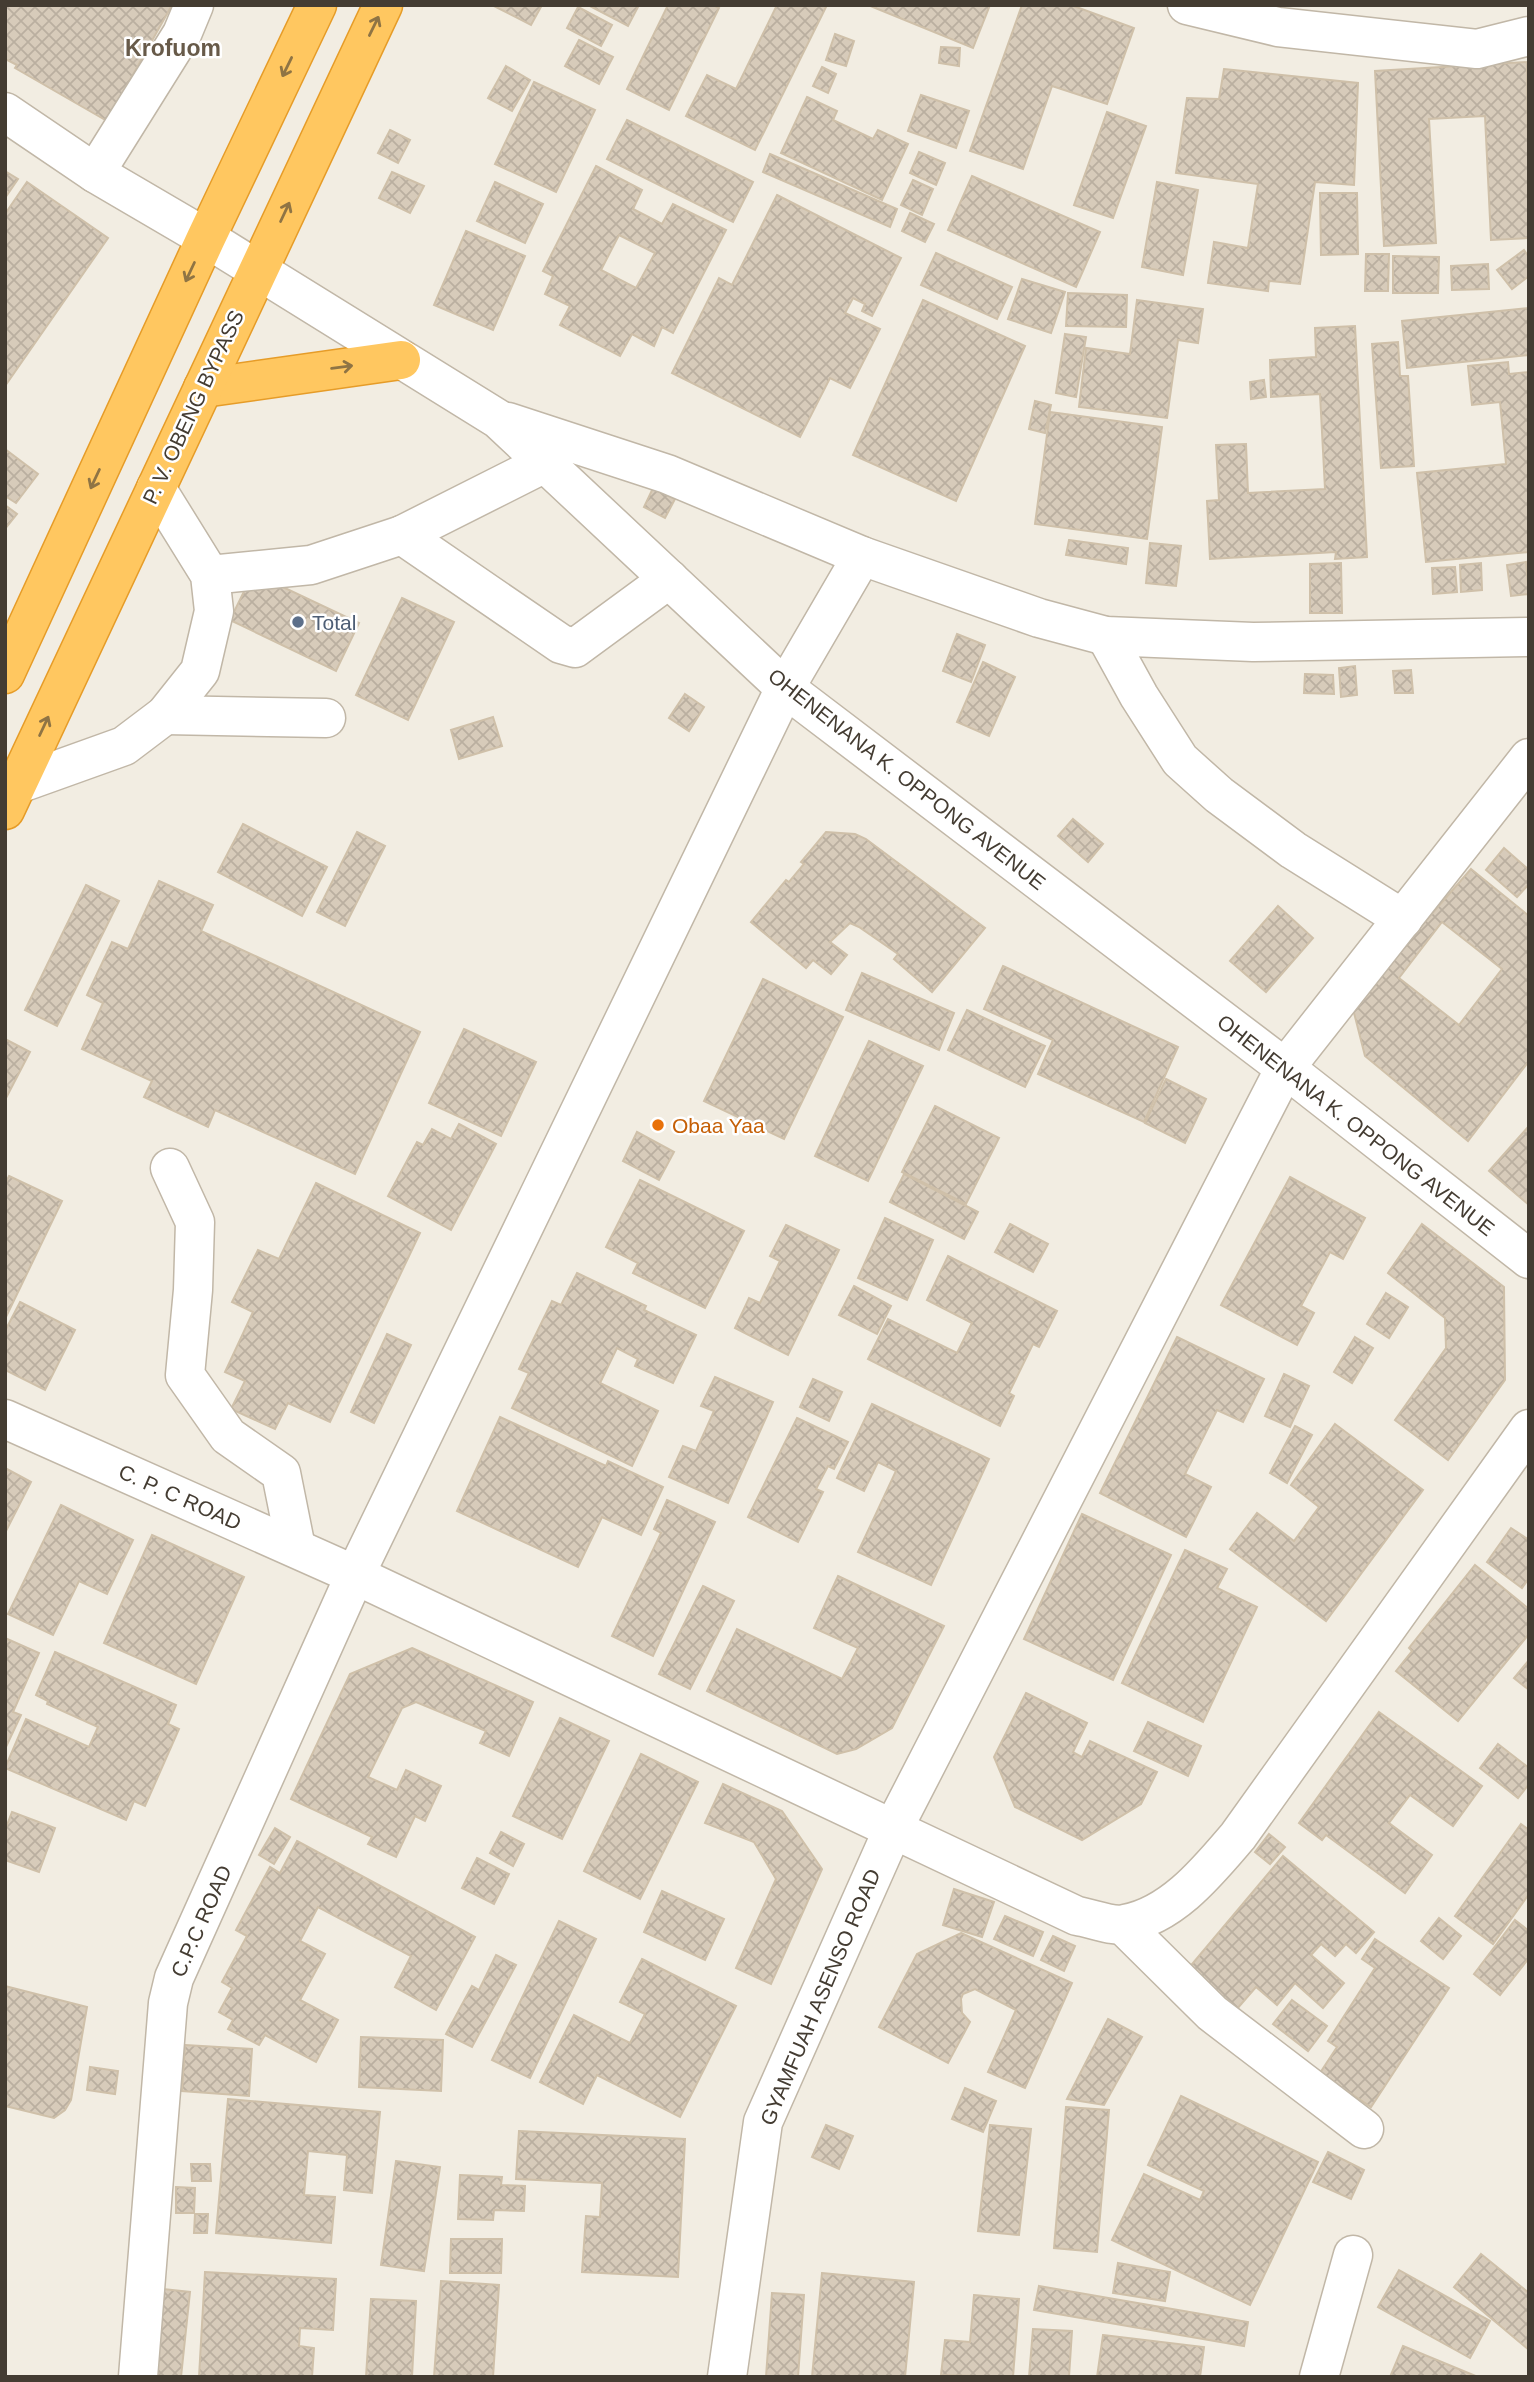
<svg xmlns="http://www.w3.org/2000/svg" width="1534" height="2382" viewBox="0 0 1534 2382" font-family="Helvetica,sans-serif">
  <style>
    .building { fill: url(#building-cross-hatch); stroke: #cfc0a9; stroke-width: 2; fill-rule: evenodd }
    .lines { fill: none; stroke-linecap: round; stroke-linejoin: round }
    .minor-casing { stroke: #c1b7a7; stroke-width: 41 }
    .highway-casing { stroke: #e69c28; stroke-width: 41 }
    .minor { stroke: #fff; stroke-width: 38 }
    .highway { stroke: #ffc760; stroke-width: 38 }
    .oneway { stroke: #8f7444 }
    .service-dot { fill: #5c6f8a; stroke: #fff; stroke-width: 2.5 }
    .food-dot { fill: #e8710a; stroke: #fff; stroke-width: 2.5 }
    .labels { text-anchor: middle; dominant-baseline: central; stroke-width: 5; stroke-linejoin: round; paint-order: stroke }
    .street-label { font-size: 21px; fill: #443c32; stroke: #fff }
    .service-label { font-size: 21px; fill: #4e5e75; stroke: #fff; text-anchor: start }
    .food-label { font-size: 21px; fill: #c56008; stroke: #fff; text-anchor: start }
    .neighbourhood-label { font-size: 23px; font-weight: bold; fill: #675a49; stroke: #fff }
  </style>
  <defs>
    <pattern id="building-cross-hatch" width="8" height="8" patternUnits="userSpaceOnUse" patternTransform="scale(1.75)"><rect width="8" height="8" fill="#d7cbba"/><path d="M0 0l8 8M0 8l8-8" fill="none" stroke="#baafa0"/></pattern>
  </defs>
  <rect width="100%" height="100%" fill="#f2ede2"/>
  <g class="building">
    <path d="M5,5H172L107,121L15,68L17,65L5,59Z"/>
    <path d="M492,5H542L531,25Z"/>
    <path d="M588,5H639L628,26Z"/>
    <path d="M668,5H713L719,8L669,110L627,89Z"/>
    <path d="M777,5H827L755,150L686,116L707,75L736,89Z"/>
    <path d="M868,5H990L973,48Z"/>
    <path d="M1022,5H1071L1134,28L1107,104L1052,86L1023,169L970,151Z"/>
    <path d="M578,7L612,25L601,46L567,28Z"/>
    <path d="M835,34L854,41L846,66L826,60Z"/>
    <path d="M579,40L613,57L599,84L565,66Z"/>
    <path d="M941,47L960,48L959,66L939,63Z"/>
    <path d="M1527,62L1529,238L1491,240L1485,116L1429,119L1436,243L1384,246L1375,71Z"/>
    <path d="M506,66L530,80L512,111L488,98Z"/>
    <path d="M822,67L836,74L828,93L813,86Z"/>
    <path d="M1224,69L1358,83L1354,185L1315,182L1300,284L1269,281L1268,291L1208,283L1214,242L1248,248L1258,184L1176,173L1187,98L1219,99Z"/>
    <path d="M534,82L595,110L556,192L495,164Z"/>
    <path d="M921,95L969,111L956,148L908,131Z"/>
    <path d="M807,97L837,111L833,120L873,139L878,130L908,144L882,200L781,153Z"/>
    <path d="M1107,112L1146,126L1113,218L1074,205Z"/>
    <path d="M627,120L753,182L733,222L607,159Z"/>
    <path d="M390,130L410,140L398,163L378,153Z"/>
    <path d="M919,152L945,163L936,185L910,173Z"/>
    <path d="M770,154L897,209L890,227L763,172Z"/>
    <path d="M596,166L642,190L633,209L662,224L673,204L726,230L673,333L662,327L654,346L632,334L620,356L560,325L570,306L545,294L553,276L543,271ZM619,235L655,253L636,288L601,270Z"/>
    <path d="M5,171L18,179L5,198Z"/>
    <path d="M392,172L424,186L410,213L379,198Z"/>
    <path d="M972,176L1100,232L1076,287L948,230Z"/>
    <path d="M913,180L933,189L922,215L901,205Z"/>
    <path d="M27,182L108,238L5,386V214Z"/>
    <path d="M495,182L543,204L525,243L477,221Z"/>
    <path d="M1157,182L1198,190L1183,275L1142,267Z"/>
    <path d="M1320,193H1357L1358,254L1321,255Z"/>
    <path d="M777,195L901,258L872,316L862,311L865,304L853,298L845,313L880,329L850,388L830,378L800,437L672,373L719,278L732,285Z"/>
    <path d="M910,213L934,224L925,242L902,231Z"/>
    <path d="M466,231L525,256L493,330L434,305Z"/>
    <path d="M1524,250L1529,257V276L1512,289L1497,270Z"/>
    <path d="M936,253L1012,287L997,319L921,285Z"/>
    <path d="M1366,254H1389L1388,291H1365Z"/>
    <path d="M1393,256L1439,257L1438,293H1393Z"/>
    <path d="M1488,264L1489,289L1452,290L1451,266Z"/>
    <path d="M1022,279L1065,292L1051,333L1008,319Z"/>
    <path d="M1068,293L1127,295L1126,327L1066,326Z"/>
    <path d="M923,300L1025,346L956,501L853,455Z"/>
    <path d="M1137,300L1203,309L1198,343L1178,340L1167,418L1079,407L1086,348L1130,354Z"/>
    <path d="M1529,308V355L1407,368L1402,321Z"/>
    <path d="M1355,326L1367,557L1335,559L1336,552L1210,559L1207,501L1219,500L1216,445L1246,444L1248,493L1325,489L1320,394L1271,397L1270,360L1316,357L1315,328Z"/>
    <path d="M1065,334L1086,337L1076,397L1056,393Z"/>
    <path d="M1398,342L1400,376H1408L1414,466L1381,468L1372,344Z"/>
    <path d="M1508,362L1509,374L1529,372V552L1426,562L1417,473L1506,464L1500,402L1472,405L1468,366Z"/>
    <path d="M1264,380L1266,397L1251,399L1250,382Z"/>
    <path d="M1035,401L1051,405L1045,433L1029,429Z"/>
    <path d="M1050,412L1162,427L1147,539L1035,524Z"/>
    <path d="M5,449L38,474L16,503L5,496Z"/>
    <path d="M653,488L675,499L665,518L644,507Z"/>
    <path d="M5,505L17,514L5,529Z"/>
    <path d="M1069,540L1128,548L1126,564L1066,555Z"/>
    <path d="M1150,543L1181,546L1176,586L1146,583Z"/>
    <path d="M1526,562L1529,594L1511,596L1507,565Z"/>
    <path d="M1341,563L1342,613H1310V564Z"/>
    <path d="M1481,563L1482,590L1461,592L1460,565Z"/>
    <path d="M1455,567L1457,592L1433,594L1432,568Z"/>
    <path d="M253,573L359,623L336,671L230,620Z"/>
    <path d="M402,598L454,622L408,720L356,695Z"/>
    <path d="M957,634L985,645L971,682L943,671Z"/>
    <path d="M983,662L1015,677L989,736L957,722Z"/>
    <path d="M1355,666L1357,695L1341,697L1339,668Z"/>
    <path d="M1411,670L1413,693H1395L1393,671Z"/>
    <path d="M1305,674L1333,675L1334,694L1304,693Z"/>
    <path d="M685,694L704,707L689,731L669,718Z"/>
    <path d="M493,717L502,746L459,759L451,730Z"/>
    <path d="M1073,819L1103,844L1088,862L1058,836Z"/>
    <path d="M243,824L327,867L302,916L218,872Z"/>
    <path d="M357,832L385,846L345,926L317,912Z"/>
    <path d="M826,832L855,834L866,839L985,928L932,992L894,959L898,954L859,927L850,923L830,942L847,955L831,974L813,960L806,968L751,922L786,880L789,882L804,864L801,862Z"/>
    <path d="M1504,848L1529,870V884L1517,897L1486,870Z"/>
    <path d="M1471,869L1529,916V1061L1468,1141L1365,1056L1352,1005ZM1442,922L1502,969L1459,1025L1399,978Z"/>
    <path d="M159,881L213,905L201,931L420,1032L355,1174L215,1110L208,1127L144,1097L152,1081L82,1049L103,1003L87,995L112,942L128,949Z"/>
    <path d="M86,885L119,901L57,1026L25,1010Z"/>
    <path d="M1278,906L1313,938L1266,992L1230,961Z"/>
    <path d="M1003,966L1178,1047L1144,1122L1038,1074L1053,1040L984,1009Z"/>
    <path d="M862,973L954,1013L939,1050L846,1010Z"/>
    <path d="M763,979L843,1017L784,1139L704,1101Z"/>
    <path d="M967,1010L1045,1046L1025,1087L948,1050Z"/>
    <path d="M464,1029L536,1062L501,1136L429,1103Z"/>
    <path d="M5,1039L30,1052L5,1100Z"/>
    <path d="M869,1041L923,1066L868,1181L815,1156Z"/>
    <path d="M1166,1079L1206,1099L1185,1143L1145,1123Z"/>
    <path d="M935,1106L999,1138L966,1204L902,1172Z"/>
    <path d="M459,1124L496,1144L451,1230L388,1196L417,1142L423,1145L432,1129L451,1139Z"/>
    <path d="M1529,1126V1205L1489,1171Z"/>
    <path d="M637,1132L674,1152L659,1180L623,1161Z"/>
    <path d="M904,1174L978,1212L964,1239L890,1202Z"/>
    <path d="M9,1176L62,1201L5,1319V1184Z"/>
    <path d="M1290,1177L1365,1218L1343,1259L1330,1252L1301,1306L1314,1313L1297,1345L1221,1305Z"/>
    <path d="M640,1180L744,1231L705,1308L633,1273L638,1263L606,1247Z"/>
    <path d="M316,1183L420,1233L330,1422L288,1403L275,1429L231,1409L245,1381L225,1372L253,1312L232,1302L258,1250L279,1259Z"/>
    <path d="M885,1218L933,1240L907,1300L858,1278Z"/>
    <path d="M1010,1224L1048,1244L1033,1272L995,1252Z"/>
    <path d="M1422,1224L1504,1287L1505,1380L1448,1460L1395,1420L1446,1348L1445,1318L1388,1273Z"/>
    <path d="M786,1225L839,1250L788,1355L735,1328L749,1298L760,1303L780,1261L770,1256Z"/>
    <path d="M948,1256L1057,1311L1039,1347L1033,1344L1009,1393L1014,1396L1000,1426L868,1359L888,1319L957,1353L972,1323L927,1300Z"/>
    <path d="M577,1273L646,1306L644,1310L696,1335L673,1383L635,1366L638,1359L617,1348L600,1383L658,1411L632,1466L512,1408L529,1373L519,1369L552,1301L561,1305Z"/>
    <path d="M854,1286L891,1306L877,1334L839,1315Z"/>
    <path d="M1386,1293L1408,1307L1389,1338L1367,1324Z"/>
    <path d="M20,1302L75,1330L45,1390L5,1370V1331Z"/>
    <path d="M387,1334L411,1345L374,1423L351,1412Z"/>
    <path d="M1177,1337L1264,1379L1243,1422L1217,1410L1185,1474L1211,1487L1186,1537L1100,1493Z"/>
    <path d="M1355,1337L1373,1348L1352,1383L1334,1372Z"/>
    <path d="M1284,1374L1309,1386L1290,1427L1265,1416Z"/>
    <path d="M715,1377L773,1402L728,1503L669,1477L683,1446L696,1451L714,1411L701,1406Z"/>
    <path d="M813,1379L842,1392L829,1421L800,1407Z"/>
    <path d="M872,1404L989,1459L931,1585L858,1552L896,1471L878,1462L864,1491L837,1478Z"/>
    <path d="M500,1417L606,1466L608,1461L663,1487L641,1535L602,1517L578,1567L457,1511Z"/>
    <path d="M797,1418L848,1442L834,1469L828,1466L816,1489L823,1492L798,1542L748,1517Z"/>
    <path d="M1335,1424L1423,1490L1326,1621L1230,1549L1257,1513L1294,1541L1319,1507L1291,1485Z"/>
    <path d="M1295,1426L1312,1435L1287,1483L1270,1473Z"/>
    <path d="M5,1468L31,1482L5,1533Z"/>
    <path d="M667,1500L715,1522L653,1656L612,1636L661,1533L654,1529Z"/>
    <path d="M61,1505L133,1540L107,1594L79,1581L53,1635L8,1614Z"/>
    <path d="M1082,1514L1171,1555L1113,1680L1024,1639Z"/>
    <path d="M1511,1528L1529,1540V1578L1522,1588L1487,1562Z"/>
    <path d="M152,1535L244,1577L196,1684L104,1643Z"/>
    <path d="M1185,1550L1227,1569L1217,1588L1257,1607L1203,1722L1122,1683Z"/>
    <path d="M1475,1565L1529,1609V1634L1458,1721L1396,1671L1412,1651L1409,1648Z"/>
    <path d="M838,1576L944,1626L892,1728L856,1749L837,1754L707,1691L737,1629L842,1679L858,1648L814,1628Z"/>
    <path d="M703,1586L734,1601L690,1689L659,1674Z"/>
    <path d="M5,1638L39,1653L13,1712L21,1715L5,1749Z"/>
    <path d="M412,1648L533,1702L509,1756L480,1743L486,1731L416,1702L402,1708L368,1777L397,1790L406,1770L441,1786L425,1821L415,1816L396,1857L368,1844L372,1837L291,1799L350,1674Z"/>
    <path d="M55,1652L176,1705L168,1724L179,1729L145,1806L134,1801L126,1820L5,1768L26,1719L89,1747L98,1727L47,1704L48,1701L36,1695Z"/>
    <path d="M1529,1660V1690L1514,1678Z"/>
    <path d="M1026,1693L1087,1723L1073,1752L1082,1757L1090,1741L1157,1772L1141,1804L1082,1840L1015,1807L994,1757Z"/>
    <path d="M1379,1712L1482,1786L1453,1826L1410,1795L1389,1823L1432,1855L1405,1893L1326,1835L1322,1840L1299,1823Z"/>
    <path d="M560,1718L609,1741L562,1839L513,1816Z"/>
    <path d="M1148,1722L1201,1746L1188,1776L1134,1751Z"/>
    <path d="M1498,1744L1529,1768V1784L1518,1798L1480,1768Z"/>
    <path d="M641,1754L698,1782L640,1899L584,1871Z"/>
    <path d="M723,1784L782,1811L822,1869L771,1984L736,1968L776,1879L754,1842L705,1823Z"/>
    <path d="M12,1812L55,1828L39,1872L5,1860V1830Z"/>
    <path d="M1521,1824L1529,1830V1894L1493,1944L1455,1916Z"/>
    <path d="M275,1828L290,1837L274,1864L259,1855Z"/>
    <path d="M501,1832L524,1844L513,1866L490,1853Z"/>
    <path d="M1269,1834L1285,1847L1270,1864L1255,1852Z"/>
    <path d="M297,1841L475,1937L436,2010L395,1987L411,1956L318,1907L300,1941L325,1954L300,2000L338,2020L316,2062L265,2035L259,2045L228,2029L233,2020L219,2012L232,1988L222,1982L247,1936L236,1930L270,1867L280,1873Z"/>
    <path d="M1283,1856L1374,1932L1356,1953L1346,1944L1335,1956L1321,1944L1311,1955L1344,1983L1323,2008L1295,1983L1277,2005L1256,1987L1236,2010L1188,1969Z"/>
    <path d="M477,1858L509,1874L494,1904L462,1888Z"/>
    <path d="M954,1889L994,1902L982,1937L943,1925Z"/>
    <path d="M662,1891L724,1919L705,1960L644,1932Z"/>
    <path d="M1005,1916L1043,1932L1033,1956L994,1939Z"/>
    <path d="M1439,1918L1461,1936L1443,1959L1421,1941Z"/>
    <path d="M1515,1920L1529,1931V1958L1500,1995L1474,1974Z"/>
    <path d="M559,1921L596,1939L530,2078L492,2060Z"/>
    <path d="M961,1933L1072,1983L1025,2088L988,2072L1016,2010L975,1989L963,1994L961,1999L962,2013L970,2022L948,2063L879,2027L917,1954Z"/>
    <path d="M1053,1936L1075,1946L1064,1971L1041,1960Z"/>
    <path d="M1375,1939L1449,1988L1371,2107L1320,2073L1337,2047L1328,2041L1375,1968L1362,1959Z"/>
    <path d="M496,1955L516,1965L472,2047L446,2034L472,1986L479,1990Z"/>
    <path d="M642,1959L736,2006L680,2117L597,2075L583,2104L540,2082L574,2015L630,2043L645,2014L620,2002Z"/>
    <path d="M5,1986L87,2007L71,2100L65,2110L54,2118L5,2106V2047L8,2037L5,2036Z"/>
    <path d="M1292,2000L1327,2026L1308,2051L1273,2024Z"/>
    <path d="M1108,2019L1142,2037L1104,2105L1067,2099Z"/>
    <path d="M361,2037L443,2040L441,2091L359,2087Z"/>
    <path d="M185,2045L252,2049L249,2096L182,2091Z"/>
    <path d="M90,2067L118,2071L115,2094L87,2090Z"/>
    <path d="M965,2088L996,2101L983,2132L952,2119Z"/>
    <path d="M1181,2096L1318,2162L1250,2305L1112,2240L1144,2174L1200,2200L1204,2191L1148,2165Z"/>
    <path d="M228,2099L380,2112L372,2193L344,2190L347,2155L308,2151L304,2195L335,2197L331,2243L216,2233Z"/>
    <path d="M1066,2107L1109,2110L1097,2252L1054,2248Z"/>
    <path d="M826,2125L853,2136L839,2169L812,2157Z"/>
    <path d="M990,2125L1031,2129L1019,2235L978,2231Z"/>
    <path d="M519,2131L685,2139L678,2277L582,2272L586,2216L600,2217L602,2183L516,2179Z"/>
    <path d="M1328,2152L1364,2170L1351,2199L1313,2182Z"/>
    <path d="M396,2161L440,2167L424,2271L381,2265Z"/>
    <path d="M191,2164H210L211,2181H192Z"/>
    <path d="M460,2175L502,2177L501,2185L525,2186L524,2211L494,2210L493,2220L458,2219Z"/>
    <path d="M176,2187L195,2188L194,2213H176Z"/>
    <path d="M195,2214H208L207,2233H194Z"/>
    <path d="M451,2239H502L501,2273H450Z"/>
    <path d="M1481,2254L1529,2293V2350L1454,2287Z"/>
    <path d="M1118,2263L1170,2272L1165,2301L1113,2293Z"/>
    <path d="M1399,2270L1490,2321L1470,2358L1378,2307Z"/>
    <path d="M205,2272L336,2279L333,2330L300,2328L299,2346L314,2348L312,2377H199Z"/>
    <path d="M822,2273L914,2282L905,2377H812Z"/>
    <path d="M441,2281L499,2285L493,2377H434Z"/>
    <path d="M1039,2286L1248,2322L1244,2346L1034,2310Z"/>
    <path d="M163,2289L190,2292L181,2377H153Z"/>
    <path d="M772,2293L804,2295L798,2377H766Z"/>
    <path d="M974,2295L1019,2299L1013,2377L941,2375L945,2340L970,2342Z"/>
    <path d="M371,2299L416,2301L412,2377H366Z"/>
    <path d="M1033,2329L1072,2331L1069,2377H1029Z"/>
    <path d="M1103,2335L1204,2347L1200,2377H1097Z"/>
    <path d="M1403,2346L1478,2377H1390Z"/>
  </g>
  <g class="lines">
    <defs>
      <g id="minor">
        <path d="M1187,5L1278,27L1477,49L1529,36"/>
        <path d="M5,112L95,173L206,238L498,419L785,688L1285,1068L1529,1259"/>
        <path d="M95,173L182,34L194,5"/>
        <path d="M508,422L667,474L862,556L1039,618L1106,636L1253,642L1529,637"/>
        <path d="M402,535L561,644L575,648L669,579"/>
        <path d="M210,575L311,565L402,535L545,463"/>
        <path d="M1106,636L1139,696L1180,760L1219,795L1293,850L1403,919"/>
        <path d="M165,715L326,718"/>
        <path d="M18,784L124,746L165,715L200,671L214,611L210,575L156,488"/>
        <path d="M170,1168L195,1222L193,1290L185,1375L228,1436L281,1473L296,1548"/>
        <path d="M5,1419L355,1575L1077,1916C1091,1918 1112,1927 1125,1924C1173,1915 1208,1871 1238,1836L1529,1429"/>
        <path d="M1123,1925L1212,2013L1364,2129"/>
        <path d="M138,2377L168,2003L174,1978L355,1575L785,688L862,556"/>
        <path d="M727,2377L763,2122L894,1827L1285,1068L1529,758"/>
        <path d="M1319,2377L1353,2255"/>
      </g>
      <g id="highway">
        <path d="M203,388L401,360"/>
        <path d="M5,674L206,238L317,5"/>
        <path d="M5,810L383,5"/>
      </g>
    </defs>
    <use href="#minor" class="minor-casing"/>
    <use href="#highway" class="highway-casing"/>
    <use href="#minor" class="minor"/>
    <use href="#highway" class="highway"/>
  </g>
  <defs><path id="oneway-shaft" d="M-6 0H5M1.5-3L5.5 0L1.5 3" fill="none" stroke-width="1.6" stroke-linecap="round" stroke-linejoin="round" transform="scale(1.75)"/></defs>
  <g class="oneway">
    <use href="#oneway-shaft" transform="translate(374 26) rotate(-64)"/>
    <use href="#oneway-shaft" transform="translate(287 67) rotate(116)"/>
    <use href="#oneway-shaft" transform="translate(285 212) rotate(-65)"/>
    <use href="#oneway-shaft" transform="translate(190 272) rotate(115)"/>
    <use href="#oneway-shaft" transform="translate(342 367) rotate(-7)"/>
    <use href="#oneway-shaft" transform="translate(95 479) rotate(115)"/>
    <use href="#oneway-shaft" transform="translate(44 726) rotate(-65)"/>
  </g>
  <circle class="service-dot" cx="298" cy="622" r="7"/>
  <circle class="food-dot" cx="658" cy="1125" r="7"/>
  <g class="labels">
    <g class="street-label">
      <text transform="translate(193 407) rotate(-65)">P. V. OBENG BYPASS</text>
      <text transform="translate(907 779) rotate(38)">OHENENANA K. OPPONG AVENUE</text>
      <text transform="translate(1356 1125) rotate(38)">OHENENANA K. OPPONG AVENUE</text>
      <text transform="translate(180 1497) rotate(24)">C. P. C ROAD</text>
      <text transform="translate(201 1921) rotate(-66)">C.P.C ROAD</text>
      <text transform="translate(820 1997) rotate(-67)">GYAMFUAH ASENSO ROAD</text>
    </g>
    <g class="service-label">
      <text x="312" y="622">Total</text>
    </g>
    <g class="food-label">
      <text x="672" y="1125">Obaa Yaa</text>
    </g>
    <g class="neighbourhood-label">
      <text x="173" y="48">Krofuom</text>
    </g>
  </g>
  <rect width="1534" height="2382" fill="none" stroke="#443c32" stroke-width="14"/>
</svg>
